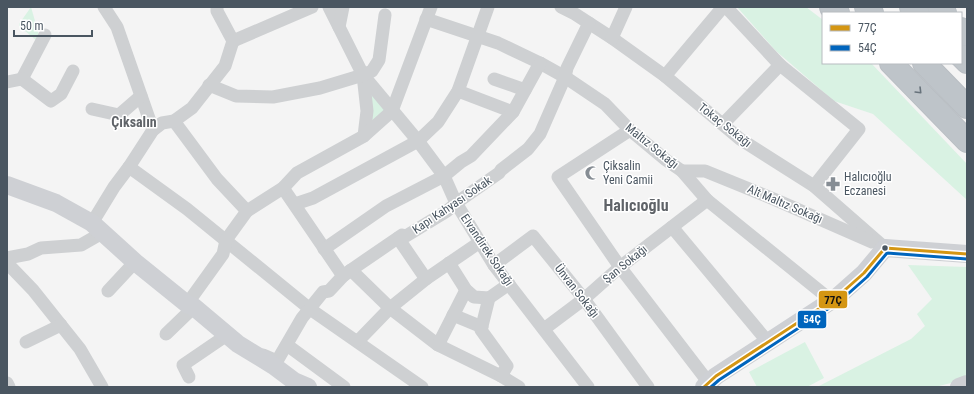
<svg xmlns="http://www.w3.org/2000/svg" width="974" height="394" viewBox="0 0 974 394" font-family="'Roboto Condensed',sans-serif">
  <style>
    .green { fill: #d9f2e3 }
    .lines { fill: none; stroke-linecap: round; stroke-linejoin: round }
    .highway-casing { stroke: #b9bec3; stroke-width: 24 }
    .street { stroke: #ced0d2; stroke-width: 13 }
    .secondary { stroke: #ced0d4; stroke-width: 18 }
    .highway { stroke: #bec4c9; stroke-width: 22 }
    .bus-1-casing { stroke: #fff; stroke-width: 6 }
    .bus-2-casing { stroke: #fff; stroke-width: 6 }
    .bus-1 { stroke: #d49613; stroke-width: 3 }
    .bus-2 { stroke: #0065bd; stroke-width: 3 }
    .oneway { stroke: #67727b }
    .bus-dot { fill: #4a5661; stroke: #fff; stroke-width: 1.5 }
    .labels { text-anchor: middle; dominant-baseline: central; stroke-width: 3; stroke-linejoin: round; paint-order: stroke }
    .street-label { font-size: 12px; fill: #4a5661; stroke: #fff }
    .poi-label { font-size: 12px; fill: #4a5661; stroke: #fff; text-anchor: start }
    .quarter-label { font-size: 14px; font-weight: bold; fill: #5f6368; stroke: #fff }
    .district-label { font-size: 16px; font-weight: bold; fill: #5f6368; stroke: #fff }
    .line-badge { stroke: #fff; stroke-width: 1.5 }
    .badge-label { font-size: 11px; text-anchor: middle; font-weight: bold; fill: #fff }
    .pale-badge-label { font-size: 11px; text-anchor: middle; font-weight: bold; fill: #111 }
  </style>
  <rect width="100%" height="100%" fill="#f4f4f4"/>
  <g class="green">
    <path d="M31,7L39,35L36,40L19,26V24Z"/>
    <path d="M737,7H806L823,20V63H871L967,164V200L873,114L834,101L776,51Z"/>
    <path d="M363,75L392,111L364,136Z"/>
    <path d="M908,265L967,267V379L935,387H817L911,339L925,326L917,314L932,299Z"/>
    <path d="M805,342L824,378L807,387H757L749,372Z"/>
  </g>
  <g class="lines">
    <defs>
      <g id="highway">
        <path d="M831,7L838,13"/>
        <path d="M866,7L872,13"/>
        <path d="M911,7L918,13"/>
        <path d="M939,7L945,13"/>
        <path d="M961,29L967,35"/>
        <path d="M961,56L967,62"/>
        <path d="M891,63L967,141"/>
        <path d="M924,63L967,107"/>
      </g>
    </defs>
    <use href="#highway" class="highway-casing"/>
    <g class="street">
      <path d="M104,7L117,27L153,130"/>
      <path d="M217,7V11L233,41"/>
      <path d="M329,7L363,75L418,141L444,176L456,203L494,265L588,387"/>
      <path d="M561,7L575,14L612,38L665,76L740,139L814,186L885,248"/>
      <path d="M726,7L780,65L859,129L814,186"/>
      <path d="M426,19L498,43L540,63L565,77L605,104L630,130L666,160L682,171L707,200L832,301"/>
      <path d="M339,27L343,7"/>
      <path d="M612,38L626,7"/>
      <path d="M233,41L312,7"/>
      <path d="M363,75L367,111L364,136"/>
      <path d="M665,76L723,7"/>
      <path d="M22,79L45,35"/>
      <path d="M494,79L525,90"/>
      <path d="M7,82L22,79L51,101L61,94L73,71"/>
      <path d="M209,85L236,96L273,97L320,88L363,75L372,71L379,60L385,15"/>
      <path d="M458,91L513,112"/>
      <path d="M92,109L119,115L141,96"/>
      <path d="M174,121L217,179L247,211"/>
      <path d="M723,124L780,65"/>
      <path d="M630,130L558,177L620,267L709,383"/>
      <path d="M129,167L187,209L310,309L422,387"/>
      <path d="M682,171H705L776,200L872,242"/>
      <path d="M283,188L343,276"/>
      <path d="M295,204L313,198L418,141L438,122L458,91L488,7"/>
      <path d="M92,223L114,187L129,167L153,130L162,123L174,121L192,108L225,66L233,41"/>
      <path d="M672,227L768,342"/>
      <path d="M398,238L426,279"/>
      <path d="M324,249L386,206L444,176L461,162L471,156L513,112L540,63"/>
      <path d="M7,258L28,254L41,248L81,245L102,233"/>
      <path d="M7,263L33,290L80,349L102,387"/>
      <path d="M449,263L466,290L474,297L489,298"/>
      <path d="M494,265L533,236L584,299L648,387"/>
      <path d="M351,270L390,308L438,345L501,376L519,387"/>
      <path d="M108,291L135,262"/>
      <path d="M187,304L223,254L226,240L247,211L283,188L297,173L364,136L392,111L431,7"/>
      <path d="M453,315L482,327"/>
      <path d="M544,329L584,299L620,267L707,200"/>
      <path d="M166,334L194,307"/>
      <path d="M356,340L360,339L390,308L426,279L480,242"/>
      <path d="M26,342L61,325"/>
      <path d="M287,345L344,387"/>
      <path d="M438,345L466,290"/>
      <path d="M263,355L277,361L302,318L323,292L329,291L343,276L351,270L402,235L406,236L447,211L456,203L499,173L501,170L528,149L540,134L565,77L567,68L589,23"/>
      <path d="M501,376L507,366L481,330L489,298L509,284"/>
      <path d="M189,377L183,365L227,335"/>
      <path d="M7,383L9,387"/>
    </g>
    <g class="secondary">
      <path d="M7,185L56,203L92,223L135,262L187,304L194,307L238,344L274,366L294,381L308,387"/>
      <path d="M704,387L716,376L837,297L864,273L885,248L967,254"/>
      <path d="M959,387L967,384"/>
    </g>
    <use href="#highway" class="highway"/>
    <defs>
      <path id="bus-1" d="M704,387L716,376L837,297L864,273L885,248L967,254"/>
      <path id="bus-2" d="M711,387L719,380L840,301L867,277L887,253L967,259"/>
    </defs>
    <use href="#bus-1" class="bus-1-casing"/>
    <use href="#bus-2" class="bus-2-casing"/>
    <use href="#bus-1" class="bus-1"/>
    <use href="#bus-2" class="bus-2"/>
  </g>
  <defs><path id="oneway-chevron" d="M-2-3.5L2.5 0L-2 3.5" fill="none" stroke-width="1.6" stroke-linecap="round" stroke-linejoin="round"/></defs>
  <use class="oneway" href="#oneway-chevron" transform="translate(919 91) rotate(45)"/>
  <defs>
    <symbol id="mosque-bare" viewBox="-9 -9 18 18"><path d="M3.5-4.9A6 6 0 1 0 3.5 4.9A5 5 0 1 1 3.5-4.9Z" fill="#868d94" stroke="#fff" stroke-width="2.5" paint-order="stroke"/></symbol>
    <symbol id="pharmacy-bare" viewBox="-9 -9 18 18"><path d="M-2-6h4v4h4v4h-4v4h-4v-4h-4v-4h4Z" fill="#868d94" stroke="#fff" stroke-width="2.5" paint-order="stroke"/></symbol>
  </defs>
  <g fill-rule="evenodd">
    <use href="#mosque-bare" x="582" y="163" width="20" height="20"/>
    <use href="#pharmacy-bare" x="823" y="174" width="20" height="20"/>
  </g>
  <circle class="bus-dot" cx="885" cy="248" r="3.5"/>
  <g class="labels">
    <g class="street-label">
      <text transform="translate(725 125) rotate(38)">Tokaç Sokağı</text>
      <text transform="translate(652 146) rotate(39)">Maltız Sokağı</text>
      <text transform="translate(785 204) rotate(23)">Alt Maltız Sokağı</text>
      <text transform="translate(452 205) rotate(-34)">Kapı Kahyası Sokak</text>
      <text transform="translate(487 250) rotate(56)">Elvandirek Sokağı</text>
      <text transform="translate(625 264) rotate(-39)">Şan Sokağı</text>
      <text transform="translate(577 291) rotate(52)">Ünvan Sokağı</text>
    </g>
    <g class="poi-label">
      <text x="603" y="166">Çiksalin<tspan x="603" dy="14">Yeni Camii</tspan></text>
      <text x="844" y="177">Halıcıoğlu<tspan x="844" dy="14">Eczanesi</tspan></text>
    </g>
    <g class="quarter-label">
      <text x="134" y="122">Çıksalın</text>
    </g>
    <g class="district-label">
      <text x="636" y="205">Halıcıoğlu</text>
    </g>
  </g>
  <g class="line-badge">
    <rect x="818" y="290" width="30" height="19" rx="4" fill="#d49613"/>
    <rect x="797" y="310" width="30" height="19" rx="4" fill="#0065bd"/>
  </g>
  <g class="badge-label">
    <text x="812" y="323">54Ç</text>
  </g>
  <g class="pale-badge-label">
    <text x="833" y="304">77Ç</text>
  </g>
  <rect width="974" height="394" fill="none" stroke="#4a5661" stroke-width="16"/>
  <rect x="822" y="12" width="140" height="52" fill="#ffffff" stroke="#b7bbc0"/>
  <rect x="830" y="25" width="20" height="6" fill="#d49613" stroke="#b7bbc0"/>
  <text x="858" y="32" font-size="12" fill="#4a5661">77Ç</text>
  <rect x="830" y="45" width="20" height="6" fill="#0065bd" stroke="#b7bbc0"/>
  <text x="858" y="52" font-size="12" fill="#4a5661">54Ç</text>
  <path d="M14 30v6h78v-6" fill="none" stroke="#4a5661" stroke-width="2"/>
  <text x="20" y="30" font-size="12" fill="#4a5661" stroke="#ffffff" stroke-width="3" paint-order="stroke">50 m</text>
</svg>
